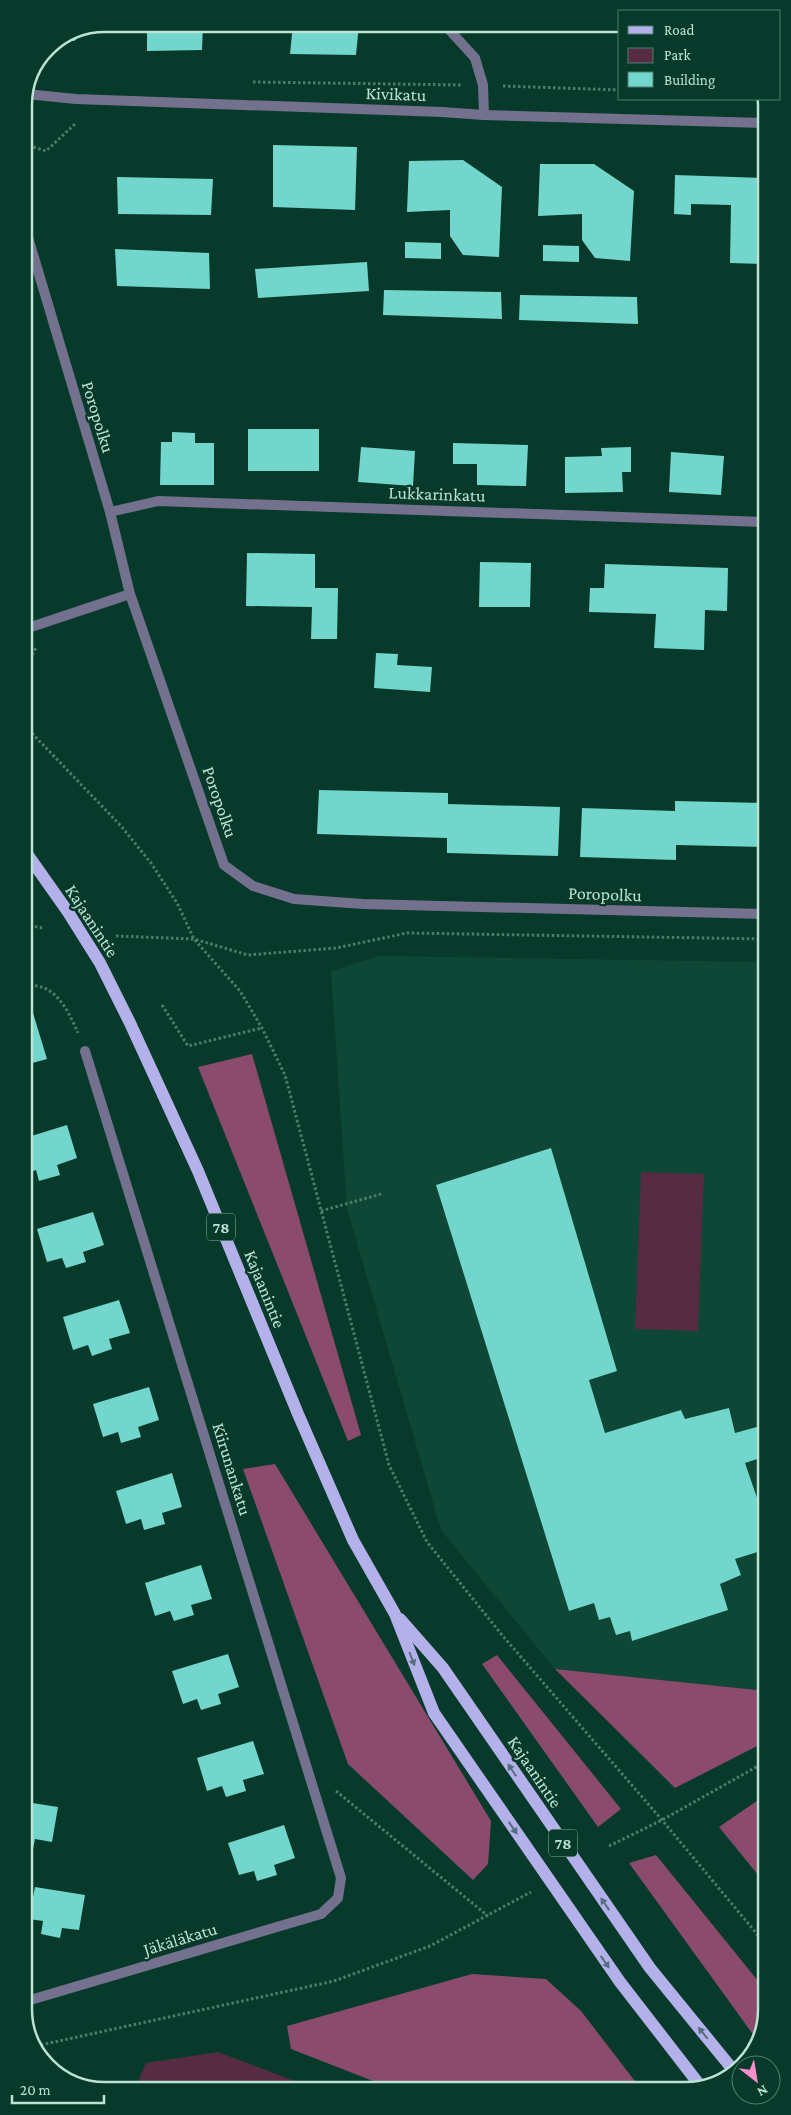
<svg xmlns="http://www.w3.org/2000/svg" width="791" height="2115" viewBox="0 0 791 2115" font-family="'Crimson Pro',serif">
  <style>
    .built { fill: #0e4735 }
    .green { fill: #552c42 }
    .forest { fill: #8a4b6d }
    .building { fill: #72d6cc }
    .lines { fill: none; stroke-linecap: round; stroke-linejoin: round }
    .path { stroke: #4d7c6c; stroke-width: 3; stroke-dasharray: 2.5 2.5; stroke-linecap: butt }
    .minor { stroke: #73718d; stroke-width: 10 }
    .primary { stroke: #b4b0e9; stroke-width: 12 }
    .oneway { fill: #556f80 }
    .labels { text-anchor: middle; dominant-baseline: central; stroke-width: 5; stroke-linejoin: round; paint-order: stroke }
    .shield { fill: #083a2b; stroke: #85b09f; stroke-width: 1 }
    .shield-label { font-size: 16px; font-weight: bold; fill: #bae3d1 }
    .street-label { font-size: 18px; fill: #bae3d1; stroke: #083a2b }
    .rim { fill: none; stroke: #bae3d1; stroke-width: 2.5 }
  </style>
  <rect width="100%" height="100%" fill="#083a2b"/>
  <path class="built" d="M380,956L766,962L767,1691L555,1669L441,1530L347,1209L331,971Z"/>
  <g class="green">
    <path d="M641,1172L704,1174L698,1331L635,1329Z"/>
    <path d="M218,2052L319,2090L134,2091L146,2063Z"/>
  </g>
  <g class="forest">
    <path d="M252,1054L361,1435L348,1441L198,1067Z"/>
    <path d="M275,1464L491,1821L488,1864L473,1880L348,1764L243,1469Z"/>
    <path d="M497,1655L621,1809L598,1827L482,1664Z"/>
    <path d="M555,1669L767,1691V1741L675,1788Z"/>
    <path d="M767,1794V1886L719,1827Z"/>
    <path d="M656,1855L767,1992V2010L757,2040L629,1863Z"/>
    <path d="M472,1974L546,1979L581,2011L641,2089L396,2090L291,2049L287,2026Z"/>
  </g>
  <g class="building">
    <path d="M147,24H203L202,50L147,51Z"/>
    <path d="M293,24H359L356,55L290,54Z"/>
    <path d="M87,31L74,41H63Z"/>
    <path d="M273,145L357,147L355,210L273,207Z"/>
    <path d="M463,160L502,187L499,257L463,255L450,236V210L407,212L409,161Z"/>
    <path d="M540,164H594L634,191L630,261L595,258L582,240V214L538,216Z"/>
    <path d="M675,175L765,178L762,264L730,263L731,205L691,204V215L674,214Z"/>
    <path d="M117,177L213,179L211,215L118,214Z"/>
    <path d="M405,242L441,243V259L405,258Z"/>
    <path d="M543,245L579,246V262L543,261Z"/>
    <path d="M115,249L209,253L210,289L117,286Z"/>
    <path d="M367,262L369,291L258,298L255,269Z"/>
    <path d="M384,290L501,292L502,319L383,315Z"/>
    <path d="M520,295L637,297L638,324L519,320Z"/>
    <rect x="248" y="429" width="71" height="42"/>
    <path d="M172,432L195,433V443H214V485H160L161,442H172Z"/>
    <path d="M453,443L528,445L526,486L477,485V464H453Z"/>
    <path d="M361,447L415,451L413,486L358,482Z"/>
    <path d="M631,447V472H622L623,492L565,493V457L602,456L601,448Z"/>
    <path d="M671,452L724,456L721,495L669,492Z"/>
    <path d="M247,553L315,554V588H338L337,639H311L312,607L246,606Z"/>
    <path d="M480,562L531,563L530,607H479Z"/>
    <path d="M605,564L728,568L727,611L705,610L704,650L654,648L656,614L589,612L590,588H604Z"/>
    <path d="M376,653L398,654L397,665L432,667L430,692L374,688Z"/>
    <path d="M319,790L448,793V804L560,807L558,856L447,853V838L317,834Z"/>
    <path d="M675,801L765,803L766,847L676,845V860L580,857L582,808L675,811Z"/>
    <path d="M33,1013L47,1059L25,1065V1015Z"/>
    <path d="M67,1125L77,1158L57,1165L60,1175L39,1181L36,1170L25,1174V1138Z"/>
    <path d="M551,1148L617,1371L589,1380L605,1433L681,1410L685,1419L729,1408L735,1433L764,1425L766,1413V1456L745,1463L767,1527V1549L735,1559L741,1575L720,1584L728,1610L632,1641L630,1631L616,1635L610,1617L599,1620L594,1603L569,1611L436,1185Z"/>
    <path d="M93,1212L104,1245L83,1252L86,1262L66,1268L62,1258L47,1262L37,1229Z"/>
    <path d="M119,1300L130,1333L109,1339L112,1349L92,1356L88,1345L73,1350L63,1317Z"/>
    <path d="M149,1387L159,1420L138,1427L141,1437L121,1443L118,1432L103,1437L93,1404Z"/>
    <path d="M172,1473L182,1507L162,1513L165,1524L144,1530L141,1519L126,1524L116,1491Z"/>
    <path d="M201,1565L212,1599L191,1605L194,1615L174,1621L170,1611L155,1616L145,1583Z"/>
    <path d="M228,1654L239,1687L218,1694L221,1704L201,1710L197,1699L183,1704L172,1671Z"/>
    <path d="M26,1718L32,1719L27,1745H26Z"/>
    <path d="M253,1741L264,1774L243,1780L246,1791L226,1797L222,1786L207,1791L197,1758Z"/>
    <path d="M26,1802L58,1807L52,1842L35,1839L33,1849L26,1848Z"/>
    <path d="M284,1825L295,1858L274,1865L277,1875L257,1881L254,1871L239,1875L228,1843Z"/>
    <path d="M35,1887L85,1895L79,1930L62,1928L60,1938L41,1934L43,1921L29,1919Z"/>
  </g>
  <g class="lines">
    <g class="path">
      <path d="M253,82L462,85"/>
      <path d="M503,86L620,90"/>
      <path d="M24,144L46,151L75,124"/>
      <path d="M25,668L36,648"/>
      <path d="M25,726L121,826L151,863L177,903L194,939L240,991L262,1028L285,1075L389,1465L427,1542L502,1635L662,1820L767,1946"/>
      <path d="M25,925L43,928"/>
      <path d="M116,936L194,939L248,955L336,948L407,933L766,939"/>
      <path d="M25,986C30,986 37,985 41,987C60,992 71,1017 78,1033"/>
      <path d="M162,1005L188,1046L262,1028"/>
      <path d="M321,1211L381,1194"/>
      <path d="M336,1791L488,1916"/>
      <path d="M609,1846L662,1820L767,1761"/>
      <path d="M36,2046L334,1981L430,1946L531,1892"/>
    </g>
    <g class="minor">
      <path d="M444,24L475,58L483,85L484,115"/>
      <path d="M26,94L76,99L442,112L484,115L764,123"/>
      <path d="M24,224L110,512L130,594L224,865L253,886L294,899L363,904L766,914"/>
      <path d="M110,512L158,501L765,522"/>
      <path d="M25,629L130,594"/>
      <path d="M27,2001L321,1914L338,1898L341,1878L85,1051"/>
    </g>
    <g class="primary">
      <path d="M25,851L68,912L100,963L130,1023L198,1171L298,1414L353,1540L395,1614L434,1713L620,1982L702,2088"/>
      <path d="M400,1619L443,1668L650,1968L734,2071"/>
    </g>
  </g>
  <defs><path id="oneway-solid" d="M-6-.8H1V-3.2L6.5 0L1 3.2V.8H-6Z" transform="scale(1.25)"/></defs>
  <g class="oneway">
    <use href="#oneway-solid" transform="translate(412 1659) rotate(69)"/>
    <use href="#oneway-solid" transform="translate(512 1770) rotate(-124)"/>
    <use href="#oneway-solid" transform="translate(513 1828) rotate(56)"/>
    <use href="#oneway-solid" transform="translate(605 1904) rotate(-125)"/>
    <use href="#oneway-solid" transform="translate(605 1962) rotate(55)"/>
    <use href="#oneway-solid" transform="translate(703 2033) rotate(-129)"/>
  </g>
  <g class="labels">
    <g class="shield">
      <rect x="207" y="1213.5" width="28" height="27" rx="4"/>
      <rect x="549" y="1829.5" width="28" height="27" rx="4"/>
    </g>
    <g class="shield-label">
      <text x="221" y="1227">78</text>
      <text x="563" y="1843">78</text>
    </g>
    <g class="street-label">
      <text transform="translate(396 94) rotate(2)">Kivikatu</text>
      <text transform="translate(98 417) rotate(73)">Poropolku</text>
      <text transform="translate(437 494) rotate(2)">Lukkarinkatu</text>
      <text transform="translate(220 802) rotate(71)">Poropolku</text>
      <text transform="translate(605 894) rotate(2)">Poropolku</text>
      <text transform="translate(92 921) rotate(57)">Kajaanintie</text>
      <text transform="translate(265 1289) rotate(68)">Kajaanintie</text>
      <text transform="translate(232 1469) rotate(73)">Kiirunankatu</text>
      <text transform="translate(535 1772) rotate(56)">Kajaanintie</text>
      <text transform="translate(180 1939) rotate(-17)">Jäkäläkatu</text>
    </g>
  </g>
  <path d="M0 0H791V2115H0ZM105 32H685A73 73 0 0 1 758 105V2009A73 73 0 0 1 685 2082H105A73 73 0 0 1 32 2009V105A73 73 0 0 1 105 32Z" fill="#083a2b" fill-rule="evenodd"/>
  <path class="rim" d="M105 32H685A73 73 0 0 1 758 105V2009A73 73 0 0 1 685 2082H105A73 73 0 0 1 32 2009V105A73 73 0 0 1 105 32Z"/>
  <rect x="618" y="10" width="162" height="90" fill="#083a2b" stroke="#4f7e6d"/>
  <rect x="628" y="26" width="25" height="8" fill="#b4b0e9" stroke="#4f7e6d"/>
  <text x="664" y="35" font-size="15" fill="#bae3d1">Road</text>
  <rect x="628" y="48" width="25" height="15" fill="#552c42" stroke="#4f7e6d"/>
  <text x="664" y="60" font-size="15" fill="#bae3d1">Park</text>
  <rect x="628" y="72" width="25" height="15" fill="#72d6cc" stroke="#4f7e6d"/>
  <text x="664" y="85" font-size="15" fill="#bae3d1">Building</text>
  <g transform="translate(756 2080) rotate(149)"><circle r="24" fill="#083a2b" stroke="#4f7e6d"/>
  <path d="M0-4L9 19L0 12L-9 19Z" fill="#f98fc9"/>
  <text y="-8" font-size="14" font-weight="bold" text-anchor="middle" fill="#bae3d1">N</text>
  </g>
  <path d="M12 2095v8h92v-8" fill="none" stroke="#bae3d1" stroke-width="2.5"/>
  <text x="20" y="2095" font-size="15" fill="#bae3d1" stroke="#083a2b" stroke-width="4" paint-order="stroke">20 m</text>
</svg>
